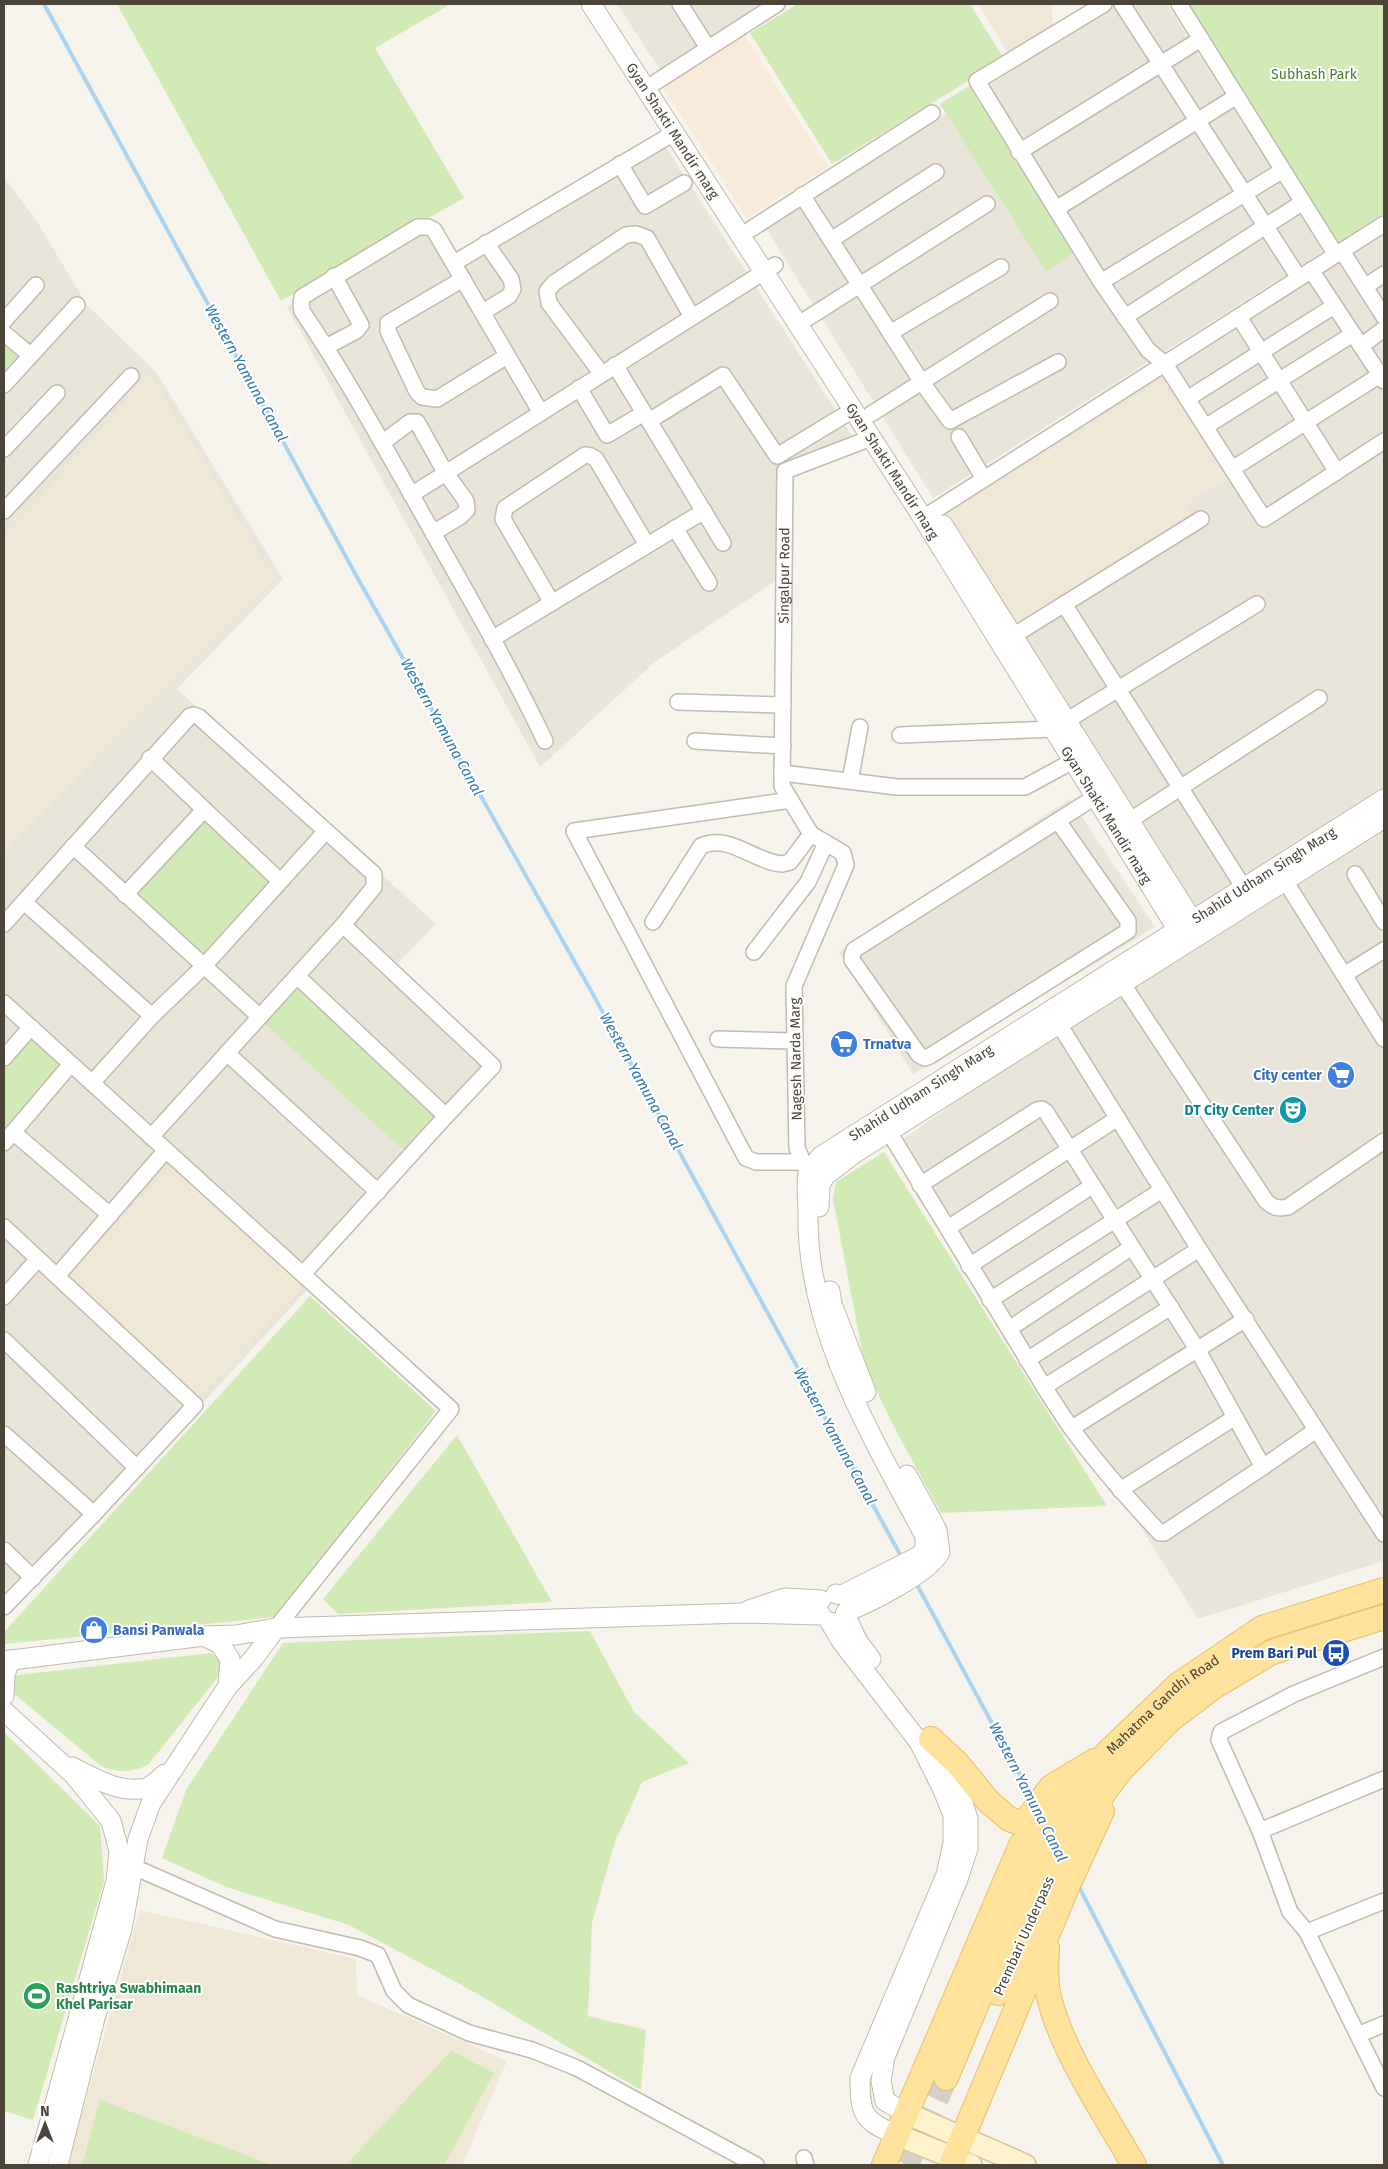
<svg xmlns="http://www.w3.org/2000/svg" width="1388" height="2169" viewBox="0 0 1388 2169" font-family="'Fira Sans',sans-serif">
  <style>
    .residential { fill: #eae5da }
    .commercial { fill: #f7ead8 }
    .education { fill: #efe8d6 }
    .green { fill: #d2eab5 }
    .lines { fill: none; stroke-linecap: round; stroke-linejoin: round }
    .stream { stroke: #a9d4f2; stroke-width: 4 }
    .primary-tunnel { stroke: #d4d0c8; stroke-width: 24; stroke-dasharray: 24 12; stroke-linecap: butt }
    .minor-casing { stroke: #c2bbae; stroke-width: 18 }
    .tertiary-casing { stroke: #c2bbae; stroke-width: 21 }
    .secondary-casing { stroke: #d6c79b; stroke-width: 24 }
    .primary-casing { stroke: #e6c16a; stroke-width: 26 }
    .minor { stroke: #fff; stroke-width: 15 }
    .tertiary { stroke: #fff; stroke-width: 19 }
    .secondary { stroke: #fff3cd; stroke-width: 21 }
    .primary { stroke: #ffe39c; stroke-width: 24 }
    .labels { text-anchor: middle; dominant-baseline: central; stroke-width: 4; stroke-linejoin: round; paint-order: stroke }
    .park-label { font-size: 14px; fill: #4a7f2a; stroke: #fff }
    .street-label { font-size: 14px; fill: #4b4439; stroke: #fff }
    .shop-label { font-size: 14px; font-weight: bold; fill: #366cbe; stroke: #fff; text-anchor: start }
    .culture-label { font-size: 14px; font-weight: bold; fill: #0d838f; stroke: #fff; text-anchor: end }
    .transit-label { font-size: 14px; font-weight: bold; fill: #164399; stroke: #fff; text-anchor: end }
    .leisure-label { font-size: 14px; font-weight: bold; fill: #27864d; stroke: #fff; text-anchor: start }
    .water-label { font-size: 15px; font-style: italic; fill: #2e7ab2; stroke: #fff }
  </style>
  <rect width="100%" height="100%" fill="#f6f3ec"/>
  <g class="residential">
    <path d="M617,4H765L660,70Z"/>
    <path d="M1114,4H1167L1324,251L933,498L767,230Z"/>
    <path d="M663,143L854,439L780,468V578L655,662L540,767L287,307L427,228L450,269Z"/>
    <path d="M4,177L36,220L87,305L156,372L283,579L177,689L436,924L396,965L502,1067L309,1268L317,1279L4,1619Z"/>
    <path d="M1384,230V793L1192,914L936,514Z"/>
    <path d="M1070,799L1155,927L913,1074L839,952Z"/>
    <path d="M1384,827V1561L1198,1619L900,1141L1052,1035Z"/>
  </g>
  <path class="commercial" d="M744,35L828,167L747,218L663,87Z"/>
  <g class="education">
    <path d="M978,4H1052L1053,28L1009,55Z"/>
    <path d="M150,373L274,578L4,852V538Z"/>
    <path d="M1164,378L1227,478L1185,504L1193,517L1013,628L943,516Z"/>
    <path d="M173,1164L304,1287L198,1398L67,1276Z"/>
    <path d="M140,1910L356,1959L357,1995L507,2061L462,2165H67Z"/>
  </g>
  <g class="green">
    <path d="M117,4H451L375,48L464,198L281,301Z"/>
    <path d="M798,4H970L1004,59L832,164L750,33Z"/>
    <path d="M1187,4H1384V213L1337,244Z"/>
    <path d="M974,83L1084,246L1046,271L940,104Z"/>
    <path d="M4,339L23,356L4,378Z"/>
    <path d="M205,817L273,880L202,956L134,894Z"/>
    <path d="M297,985L442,1116L408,1154L263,1022Z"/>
    <path d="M29,1037L63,1067L4,1133V1066Z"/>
    <path d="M884,1152L1107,1506L941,1513L895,1429L865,1367L833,1199L836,1182Z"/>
    <path d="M310,1296L436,1411L275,1617L4,1644V1632Z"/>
    <path d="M457,1435L552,1602L338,1614L323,1599Z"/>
    <path d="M590,1631L634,1712L689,1763L642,1782L615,1842L592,1923L588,2016L646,2030L641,2090L469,1989L349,1925L226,1887L162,1858L186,1790L283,1643Z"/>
    <path d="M211,1653C220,1659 222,1663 221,1673L148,1765C131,1773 118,1773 101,1766L7,1688L8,1678L18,1675Z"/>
    <path d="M4,1732L100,1826L104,1881L33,2120L4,2111Z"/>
    <path d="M451,2051L494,2073L444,2165H346Z"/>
    <path d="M100,2100L272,2165H82Z"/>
  </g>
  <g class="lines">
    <g class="stream">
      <path d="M44,4L357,577L590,989L902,1558"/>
      <path d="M915,1581L1032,1797"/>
      <path d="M1078,1885L1223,2165"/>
    </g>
    <path class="primary-tunnel" d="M907,2165L946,2078"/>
    <defs>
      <g id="minor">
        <path d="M680,4L708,48"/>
        <path d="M1104,4L977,81L1101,282L1148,350L1165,364L1264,519L1384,441"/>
        <path d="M1122,4L1299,278"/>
        <path d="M1179,4L1336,255"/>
        <path d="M656,82L777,4"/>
        <path d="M1019,152L1201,39"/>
        <path d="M620,164L645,206L684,183"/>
        <path d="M802,195L921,381L950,421L1058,362"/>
        <path d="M1056,209L1237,96"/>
        <path d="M751,229L932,113"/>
        <path d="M831,240L936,172"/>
        <path d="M1342,251L1384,317"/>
        <path d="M454,263L674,133"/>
        <path d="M1311,270L1384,381"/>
        <path d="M463,279L388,323V331L417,392L422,397L437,399L507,356"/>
        <path d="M1101,282L1283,170"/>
        <path d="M1365,287L1384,274"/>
        <path d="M483,312L509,296L513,289L511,279L486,243"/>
        <path d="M1125,317L1303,202"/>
        <path d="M1239,317L1337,472"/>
        <path d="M808,318L987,204"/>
        <path d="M4,321L36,285"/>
        <path d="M4,333L30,355"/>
        <path d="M890,333L1001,267"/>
        <path d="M1361,346L1384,329"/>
        <path d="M326,347L356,331L361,325L334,276"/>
        <path d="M615,365L723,543"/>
        <path d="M601,373L549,303L547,291L554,283L626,235L636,234L647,238L692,317"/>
        <path d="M4,385L77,305"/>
        <path d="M579,388L607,435L644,413"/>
        <path d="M1187,399L1334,306"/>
        <path d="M541,413L434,230L428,227H418L302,297L301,304L302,311C348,379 387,452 428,524C468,595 510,667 545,741"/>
        <path d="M871,414L1050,301"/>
        <path d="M649,421L723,375L777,456L853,410"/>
        <path d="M1205,427L1353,334"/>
        <path d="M959,437L984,479"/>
        <path d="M382,443L410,422H417L445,472L466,501L467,510L461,516L433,533"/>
        <path d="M4,449L57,393"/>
        <path d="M1232,469L1380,375"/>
        <path d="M411,495L775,265"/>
        <path d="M4,511L131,376"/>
        <path d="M923,518L1384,224"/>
        <path d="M675,528L709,583"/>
        <path d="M552,603L503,519L505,508L585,455L591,456L596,459L647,545"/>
        <path d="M1064,604L1244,888"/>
        <path d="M1013,636L1201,519"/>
        <path d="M492,639L704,511"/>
        <path d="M678,702L783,705"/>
        <path d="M900,735L1053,729L1257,604"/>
        <path d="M695,741L783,746"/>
        <path d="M150,758L280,881"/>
        <path d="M782,773L897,787H1025L1082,756"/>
        <path d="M850,781L860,727"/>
        <path d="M791,800L574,831L746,1158L756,1162H803"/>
        <path d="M1058,821L1128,921V931L930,1056L925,1058L919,1055L852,960V956L854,950L1095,797"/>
        <path d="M1129,821L1319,698"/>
        <path d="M73,846L260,1017"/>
        <path d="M1279,871L1384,1039"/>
        <path d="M1355,874L1384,922"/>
        <path d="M125,895L204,810"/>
        <path d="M24,902L152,1016"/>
        <path d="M653,922L701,846C729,833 754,862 782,864L790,862L811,834"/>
        <path d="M4,924L190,716L194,715L199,717L374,874V887L343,925L151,1137"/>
        <path d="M754,952L808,882L826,843"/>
        <path d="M1344,975L1384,950"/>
        <path d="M297,976L446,1116L493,1066L343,925"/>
        <path d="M1122,983L1266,1201C1273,1208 1279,1209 1288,1207L1384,1141"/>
        <path d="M4,1003L451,1409L276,1628"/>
        <path d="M1054,1016L1199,1249L1384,1534"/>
        <path d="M718,1039L795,1041"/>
        <path d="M227,1053L378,1192"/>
        <path d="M4,1058L31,1027"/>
        <path d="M92,1083L152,1016L204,966L326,831"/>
        <path d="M13,1132L110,1215"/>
        <path d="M889,1132C929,1197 969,1264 1009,1329C1030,1363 1049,1397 1072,1429C1099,1466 1129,1500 1160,1533H1164L1263,1467L1197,1349L1046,1112L1042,1109L1037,1110L920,1185"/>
        <path d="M4,1143L71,1064"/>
        <path id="s1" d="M814,1178L808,1173L797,1148L794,986L846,865L843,853L811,834L782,786L785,471L871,438"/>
        <path d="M4,1227L195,1405L94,1514L4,1607"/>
        <path d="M948,1228L1118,1118"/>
        <path d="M969,1266L1092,1186"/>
        <path d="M303,1274L446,1116"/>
        <path d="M57,1276L166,1150"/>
        <path d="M4,1297L38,1259"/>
        <path d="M990,1300L1162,1190"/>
        <path d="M1009,1329L1132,1247"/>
        <path d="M4,1340L137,1468"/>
        <path d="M1027,1360L1199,1249"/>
        <path d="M1044,1387L1171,1307"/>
        <path d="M1072,1428L1246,1319"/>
        <path d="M4,1434L94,1514"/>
        <path d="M1263,1467L1316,1430"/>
        <path d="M1120,1490L1234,1418"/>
        <path d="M4,1550L33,1578"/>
        <path d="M1384,1657L1294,1694L1221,1732L1219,1740L1260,1831L1384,1779"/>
        <path d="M1260,1831L1290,1912L1307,1932"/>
        <path d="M134,1867L275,1929L360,1948L378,1955L394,1991L408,2005L469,2033L532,2050L577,2068L756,2165"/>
        <path d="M1384,1901L1307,1932L1384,2088"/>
        <path d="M1358,2035L1384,2024"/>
        <path d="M804,2158L806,2165"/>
      </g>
      <g id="tertiary">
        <path id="s2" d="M591,4L923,518L1184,940"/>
        <path d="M943,525L1199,931"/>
        <path d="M819,1207L820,1185L825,1176L855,1153L1384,818"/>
        <path d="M830,1291L832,1304L866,1392"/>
        <path id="s3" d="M836,1594L842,1595L921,1555L925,1548V1536C872,1437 806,1329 808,1213C808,1201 806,1186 808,1174C810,1168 817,1161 821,1156L1384,799"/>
        <path d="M749,1610L785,1598L821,1600"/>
        <path d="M846,1612C869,1603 931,1572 940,1552L937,1530L907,1475"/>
        <path d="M845,1614L858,1642L871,1659"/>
        <path d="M830,1622L842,1642L919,1742L943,1790L953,1815V1843L946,1875L860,2078C860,2113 862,2121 897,2135"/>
        <path d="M204,1636L220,1644L230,1659L228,1686"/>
        <path d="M4,1661L204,1636L236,1635L276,1628L743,1613L821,1615"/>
        <path d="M4,1696L5,1675L10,1660"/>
        <path d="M4,1711L74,1775L111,1821L119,1851L116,1881L38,2165"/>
        <path d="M72,1767C94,1778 120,1794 146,1788C153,1786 160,1778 165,1774"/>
        <path d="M906,2113L885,2101L881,2081L885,2057L958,1879L968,1848V1819L961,1797L945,1765"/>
        <path d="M58,2165L95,2018L122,1929L138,1839L151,1803L228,1686L253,1659L276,1628"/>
      </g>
      <g id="secondary">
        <path d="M906,2113L1025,2165"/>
        <path d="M897,2135L971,2165"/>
      </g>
      <g id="primary">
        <path d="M931,1739L957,1763L988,1801L1009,1819L1017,1822L1027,1820L1051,1787L1094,1761"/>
        <path d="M1047,1948C1046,1964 1045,1981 1049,1997C1062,2052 1106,2116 1134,2165"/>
        <path d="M998,1993L1053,1869L1073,1834L1120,1771L1170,1720L1215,1686L1272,1652L1384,1617"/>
        <path id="s4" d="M946,2078L1043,1845L1061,1813L1106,1754L1178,1685L1262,1628L1384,1590"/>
        <path d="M884,2165L1021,1845L1052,1820"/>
        <path d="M951,2165L1068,1885L1102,1811"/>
      </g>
    </defs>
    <use href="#minor" class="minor-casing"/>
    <use href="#tertiary" class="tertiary-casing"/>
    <use href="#secondary" class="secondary-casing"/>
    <use href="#primary" class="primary-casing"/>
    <use href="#minor" class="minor"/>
    <use href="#tertiary" class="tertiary"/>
    <use href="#secondary" class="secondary"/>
    <use href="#primary" class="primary"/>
  </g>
  <defs>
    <symbol id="supermarket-disc" viewBox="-11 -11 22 22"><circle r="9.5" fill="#3f7fe0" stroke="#fff"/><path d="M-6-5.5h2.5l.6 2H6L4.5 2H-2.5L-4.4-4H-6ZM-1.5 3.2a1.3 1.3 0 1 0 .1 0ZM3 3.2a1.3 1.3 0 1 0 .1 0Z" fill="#fff"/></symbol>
    <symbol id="theatre-disc" viewBox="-11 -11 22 22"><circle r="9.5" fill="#0f9aa8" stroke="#fff"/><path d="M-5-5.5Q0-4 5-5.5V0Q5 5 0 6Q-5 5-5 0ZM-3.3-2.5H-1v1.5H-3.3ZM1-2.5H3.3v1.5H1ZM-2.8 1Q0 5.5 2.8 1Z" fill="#fff"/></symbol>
    <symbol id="shop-disc" viewBox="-11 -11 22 22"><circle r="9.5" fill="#3f7fe0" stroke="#fff"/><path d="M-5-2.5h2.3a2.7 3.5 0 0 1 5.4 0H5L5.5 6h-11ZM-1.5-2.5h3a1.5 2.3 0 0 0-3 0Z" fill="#fff"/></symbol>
    <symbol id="bus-disc" viewBox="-11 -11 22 22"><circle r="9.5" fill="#1a4fb4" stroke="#fff"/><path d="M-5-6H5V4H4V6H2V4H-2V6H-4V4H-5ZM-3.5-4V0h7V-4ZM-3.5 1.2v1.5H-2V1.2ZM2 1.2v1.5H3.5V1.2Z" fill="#fff"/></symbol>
    <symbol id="stadium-disc" viewBox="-11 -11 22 22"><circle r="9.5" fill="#2e9e5b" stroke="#fff"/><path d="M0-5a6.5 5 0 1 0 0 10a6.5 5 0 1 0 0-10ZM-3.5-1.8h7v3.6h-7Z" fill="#fff"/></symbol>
  </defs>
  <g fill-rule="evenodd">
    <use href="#supermarket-disc" x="828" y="1028" width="32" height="32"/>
    <use href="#supermarket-disc" x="1325" y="1059" width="32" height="32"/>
    <use href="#theatre-disc" x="1277" y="1094" width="32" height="32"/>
    <use href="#shop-disc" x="78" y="1614" width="32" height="32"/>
    <use href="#bus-disc" x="1320" y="1637" width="32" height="32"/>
    <use href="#stadium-disc" x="21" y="1980" width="32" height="32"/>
  </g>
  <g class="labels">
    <g class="park-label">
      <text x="1314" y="74">Subhash Park</text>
    </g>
    <g class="street-label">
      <text stroke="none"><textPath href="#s2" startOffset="151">Gyan Shakti Mandir marg</textPath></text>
      <text stroke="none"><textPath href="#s2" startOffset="556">Gyan Shakti Mandir marg</textPath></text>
      <text stroke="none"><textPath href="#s1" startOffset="645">Singalpur Road</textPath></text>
      <text stroke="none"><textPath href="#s2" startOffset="961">Gyan Shakti Mandir marg</textPath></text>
      <text stroke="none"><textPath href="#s3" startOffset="1048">Shahid Udham Singh Marg</textPath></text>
      <text transform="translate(796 1059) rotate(-91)">Nagesh Narda Marg</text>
      <text stroke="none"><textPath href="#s3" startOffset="642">Shahid Udham Singh Marg</textPath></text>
      <text stroke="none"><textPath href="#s4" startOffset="439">Mahatma Gandhi Road</textPath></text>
      <text transform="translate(1024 1936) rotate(-66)">Prembari Underpass</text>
    </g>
    <g class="shop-label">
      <text x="863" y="1044">Trnatva</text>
      <text x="1322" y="1075" text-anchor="end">City center</text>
      <text x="113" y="1630">Bansi Panwala</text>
    </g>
    <g class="culture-label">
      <text x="1274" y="1110">DT City Center</text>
    </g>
    <g class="transit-label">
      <text x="1317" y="1653">Prem Bari Pul</text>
    </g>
    <g class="leisure-label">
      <text x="56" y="1988">Rashtriya Swabhimaan<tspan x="56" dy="16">Khel Parisar</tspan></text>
    </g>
    <g class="water-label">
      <text transform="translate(246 373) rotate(61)">Western Yamuna Canal</text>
      <text transform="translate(442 727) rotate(61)">Western Yamuna Canal</text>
      <text transform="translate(641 1081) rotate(61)">Western Yamuna Canal</text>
      <text transform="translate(835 1436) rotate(61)">Western Yamuna Canal</text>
      <text transform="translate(1028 1792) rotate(63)">Western Yamuna Canal</text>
    </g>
  </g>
  <rect width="1388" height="2169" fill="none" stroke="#4b4439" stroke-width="10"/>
  <g transform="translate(45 2124)" stroke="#ffffff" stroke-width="4" paint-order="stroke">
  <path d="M0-4L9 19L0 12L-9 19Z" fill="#4b4439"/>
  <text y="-8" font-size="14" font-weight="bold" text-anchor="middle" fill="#4b4439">N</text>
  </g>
</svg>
